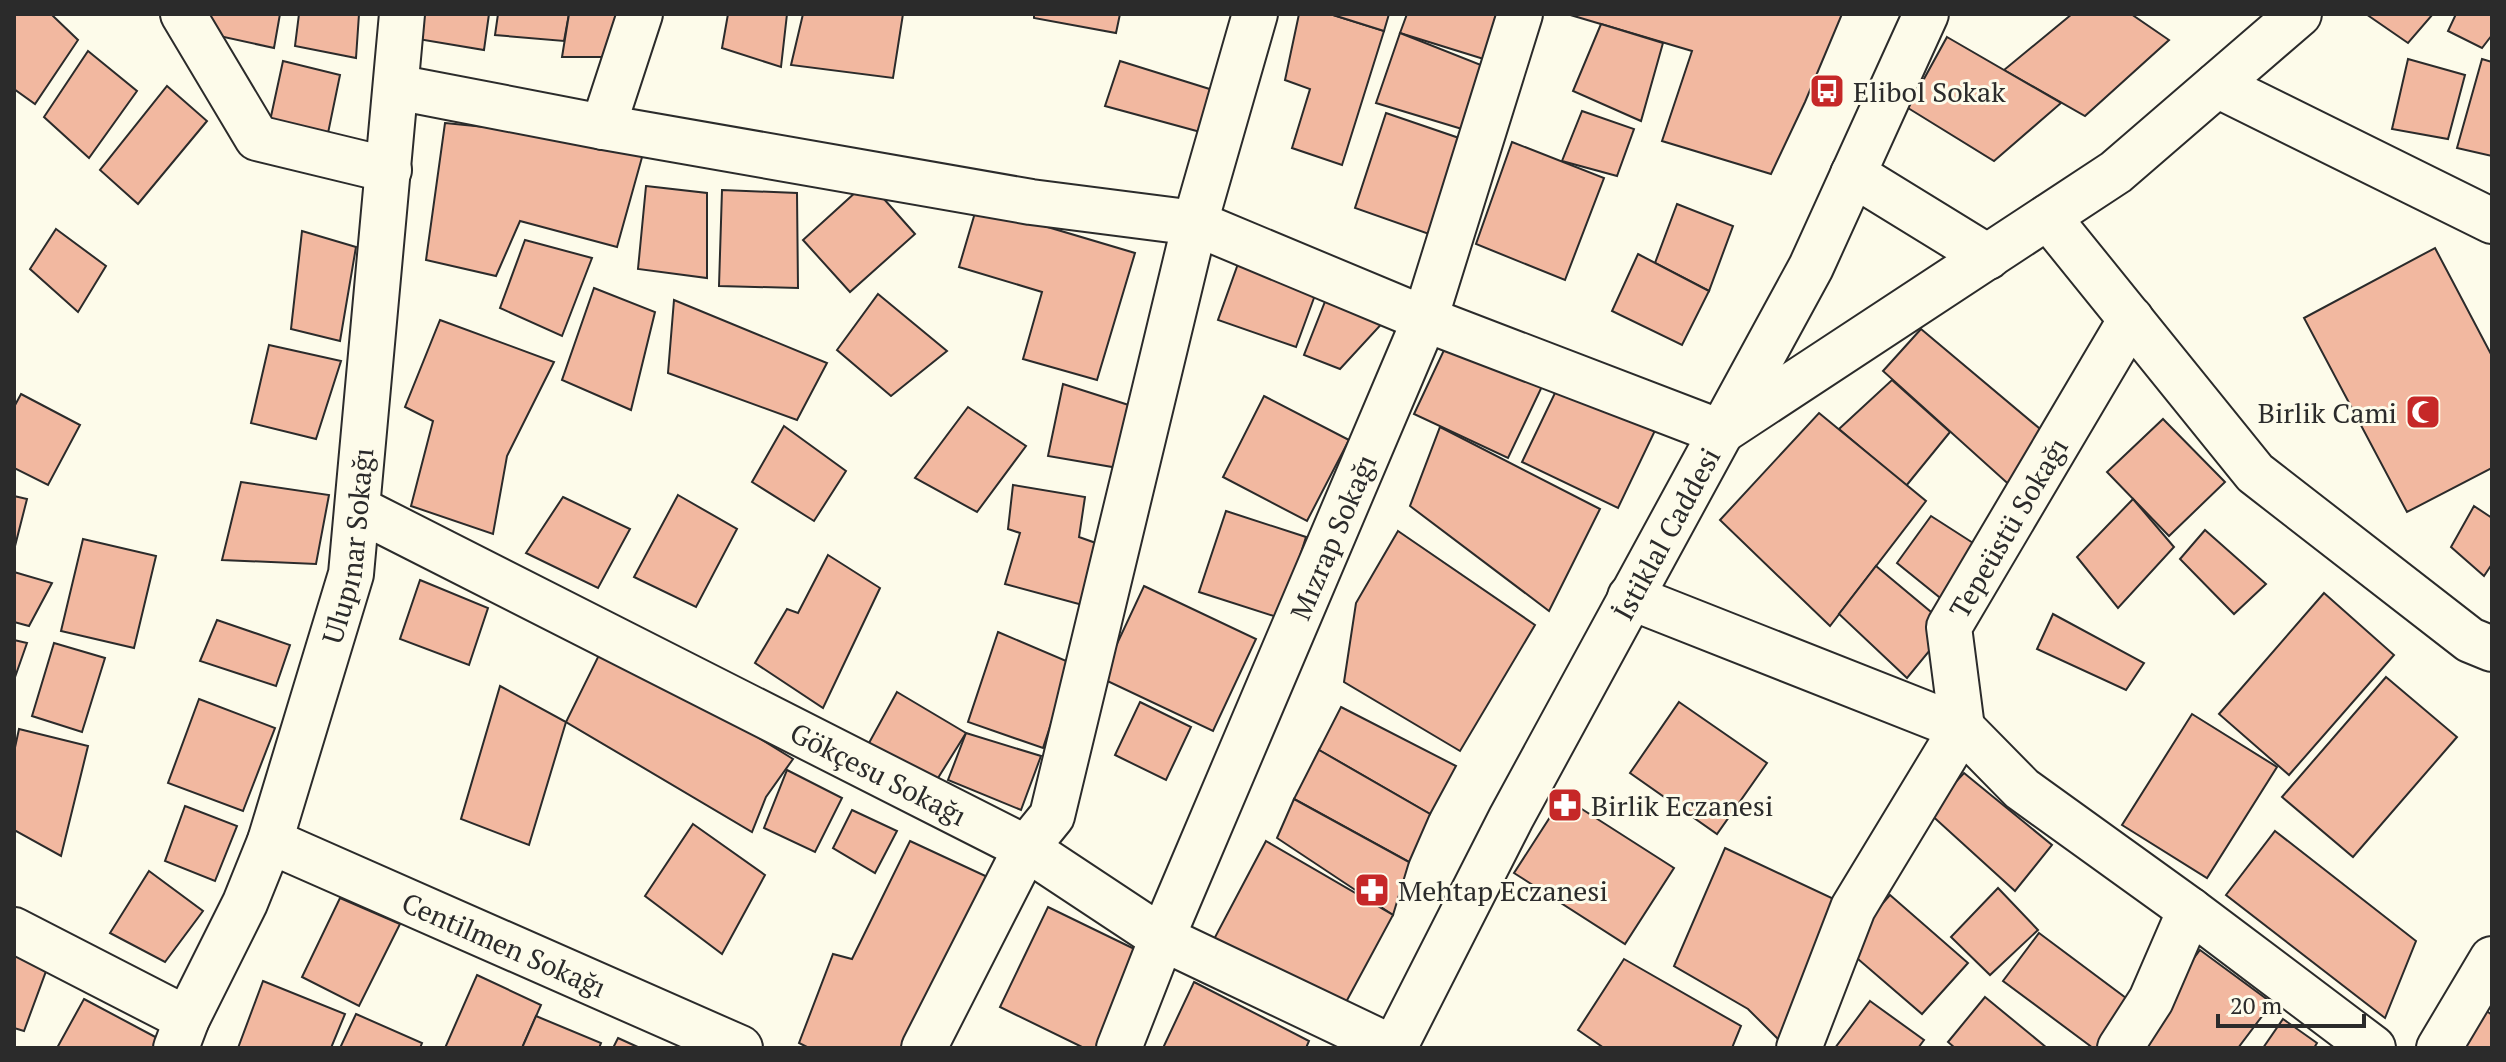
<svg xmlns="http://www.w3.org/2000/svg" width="2506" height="1062" viewBox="0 0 2506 1062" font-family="'PT Serif',serif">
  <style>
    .building { fill: #f2b8a0; stroke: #2b2b2b; stroke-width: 2 }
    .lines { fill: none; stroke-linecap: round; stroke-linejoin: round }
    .minor-casing { stroke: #2b2b2b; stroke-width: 48 }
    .minor { stroke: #fdfbea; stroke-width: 44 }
    .labels { text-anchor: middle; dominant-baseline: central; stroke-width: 6; stroke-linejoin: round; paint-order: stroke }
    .poi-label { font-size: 28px; fill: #2b2b2b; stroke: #fdfbea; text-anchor: start }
    .street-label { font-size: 28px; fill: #2b2b2b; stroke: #fdfbea }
  </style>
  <rect width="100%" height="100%" fill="#fdfbea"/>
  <g class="building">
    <path d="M14,14H51L78,40L35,104L14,89Z"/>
    <path d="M204,14H280L274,48L201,32Z"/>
    <path d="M299,14H359L356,58L295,46Z"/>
    <path d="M415,14H489L484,50L412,38Z"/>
    <path d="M498,14H569L564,41L495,35Z"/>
    <path d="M569,14H640L626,57H562Z"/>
    <path d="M728,14H787L781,67L722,48Z"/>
    <path d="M803,14H903L893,78L791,65Z"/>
    <path d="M1034,14H1120L1116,33L1034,18Z"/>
    <path d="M1299,14H1330L1384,31L1342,165L1292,148L1310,89L1285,80Z"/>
    <path d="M1330,14H1389L1384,31Z"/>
    <path d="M1407,14H1520L1503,65L1400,33Z"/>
    <path d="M1567,14H1842L1805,102L1771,174L1662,141L1692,51Z"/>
    <path d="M2072,14H2131L2169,40L2085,116L2004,70Z"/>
    <path d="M2366,14H2433L2408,43Z"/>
    <path d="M2456,14H2492V35L2482,48L2448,31Z"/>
    <path d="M1601,24L1663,43L1641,121L1573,91Z"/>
    <path d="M1400,33L1486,67L1462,129L1376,103Z"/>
    <path d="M1947,37L2061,103L1994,161L1908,108Z"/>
    <path d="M88,51L137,91L89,158L44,117Z"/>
    <path d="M2408,59L2465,75L2448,139L2392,129Z"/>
    <path d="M2482,59L2492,62V156L2457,148Z"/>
    <path d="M283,61L340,75L327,138L270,121Z"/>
    <path d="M1120,61L1216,91L1204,133L1105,106Z"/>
    <path d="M167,86L207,121L138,204L100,170Z"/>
    <path d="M1582,111L1634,129L1617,176L1562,161Z"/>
    <path d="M1386,113L1459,138L1429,234L1355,208Z"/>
    <path d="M445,123L646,143L617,247L520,221L496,276L426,260Z"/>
    <path d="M1512,142L1604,178L1565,280L1476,244Z"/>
    <path d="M868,181L915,234L850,292L803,240Z"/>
    <path d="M646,186L707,193V278L638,269Z"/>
    <path d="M722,190L797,193L798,288L719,286Z"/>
    <path d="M1677,204L1733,226L1709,291L1655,263Z"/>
    <path d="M977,206L1135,253L1097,380L1023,359L1042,292L959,267Z"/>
    <path d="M56,229L106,266L78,312L30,269Z"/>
    <path d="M302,231L356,247L340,341L291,329Z"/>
    <path d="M525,240L592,258L562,336L500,308Z"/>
    <path d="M2435,248L2492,356V468L2407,512L2304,318Z"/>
    <path d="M1638,254L1709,291L1682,345L1612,311Z"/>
    <path d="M1239,261L1318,287L1296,347L1218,320Z"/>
    <path d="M594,288L655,312L631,410L562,380Z"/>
    <path d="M878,294L947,351L891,396L837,350Z"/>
    <path d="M1328,294L1388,317L1340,369L1304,355Z"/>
    <path d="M674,300L827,363L797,420L668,373Z"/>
    <path d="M440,320L554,362L507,456L493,534L411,506L433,421L405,407Z"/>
    <path d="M1921,329L2058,444L2025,499L1883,371Z"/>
    <path d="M1452,333L1546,378L1508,458L1414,414Z"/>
    <path d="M269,345L341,361L316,439L251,423Z"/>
    <path d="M1565,372L1661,418L1618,508L1522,462Z"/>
    <path d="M1892,380L1950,432L1906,486L1839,429Z"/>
    <path d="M1063,384L1138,408L1124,469L1048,456Z"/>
    <path d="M21,394L80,425L48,485L14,468V407Z"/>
    <path d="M1264,396L1349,440L1307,521L1223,477Z"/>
    <path d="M968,407L1026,446L977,512L915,478Z"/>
    <path d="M1819,413L1926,501L1830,626L1720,520Z"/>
    <path d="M2163,419L2225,482L2169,536L2107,472Z"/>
    <path d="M784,426L846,471L814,521L752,482Z"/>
    <path d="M1440,427L1600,509L1549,611L1410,506Z"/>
    <path d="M241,482L329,495L316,564L222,560Z"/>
    <path d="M1013,485L1085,497L1079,537L1107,547L1090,607L1005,584L1020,533L1008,529Z"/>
    <path d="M678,495L737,529L696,607L634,577Z"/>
    <path d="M14,496L27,499L14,550Z"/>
    <path d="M563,497L630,529L598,588L526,553Z"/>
    <path d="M2133,499L2174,547L2118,608L2077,557Z"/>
    <path d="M2474,506L2492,518V564L2484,576L2451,547Z"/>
    <path d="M1226,511L1306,537L1280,618L1199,592Z"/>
    <path d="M1931,516L1984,550L1949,605L1897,563Z"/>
    <path d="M2205,530L2266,584L2234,614L2180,559Z"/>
    <path d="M1398,531L1535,625L1460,751L1344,682L1356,603Z"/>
    <path d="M83,539L156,556L134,648L61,631Z"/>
    <path d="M828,555L880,588L823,708L755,663L787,609L798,613Z"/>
    <path d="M1876,566L1949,627L1907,678L1839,614Z"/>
    <path d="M14,572L52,583L29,626L14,622Z"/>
    <path d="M420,580L488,608L469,665L400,639Z"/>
    <path d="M1144,586L1256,639L1213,731L1101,678Z"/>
    <path d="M2324,593L2394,655L2289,775L2219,714Z"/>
    <path d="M2053,614L2144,663L2126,690L2037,649Z"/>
    <path d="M217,620L290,645L276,686L200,661Z"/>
    <path d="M998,632L1071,663L1043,748L968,722Z"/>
    <path d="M14,640L27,643L14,680Z"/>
    <path d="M54,643L105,658L82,732L32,716Z"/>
    <path d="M601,651L738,725L793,759L766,797L752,832L566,722Z"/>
    <path d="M2386,677L2457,737L2353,857L2282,797Z"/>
    <path d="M500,686L566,722L529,845L461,819Z"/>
    <path d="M897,692L966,733L933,786L864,752Z"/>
    <path d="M199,699L275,728L243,811L168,783Z"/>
    <path d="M1140,702L1191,727L1166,780L1115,755Z"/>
    <path d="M1679,702L1767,763L1717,834L1630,773Z"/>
    <path d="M1341,707L1456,766L1430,814L1319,750Z"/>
    <path d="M2192,714L2277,767L2207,878L2122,825Z"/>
    <path d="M19,729L88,746L61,856L14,830V752Z"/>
    <path d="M966,733L1041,756L1021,810L948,780Z"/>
    <path d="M1319,750L1430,814L1409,862L1294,799Z"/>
    <path d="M787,770L842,798L815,852L764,828Z"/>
    <path d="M1964,773L2052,845L2015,891L1928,812Z"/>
    <path d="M1563,797L1674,868L1625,944L1514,873Z"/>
    <path d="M1294,799L1409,862L1393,915L1277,838Z"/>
    <path d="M185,806L237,826L215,881L165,861Z"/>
    <path d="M852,810L897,831L875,873L833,848Z"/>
    <path d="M693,824L765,875L722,954L645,896Z"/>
    <path d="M2275,831L2416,941L2385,1018L2226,895Z"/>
    <path d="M910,841L1007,886L924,1048H809L799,1043L833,954L852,959Z"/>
    <path d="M1266,841L1393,915L1339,1015L1213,941Z"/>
    <path d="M1725,848L1853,908L1787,1048L1748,1009L1674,966Z"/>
    <path d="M149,871L203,911L165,962L110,933Z"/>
    <path d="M1998,888L2038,930L1990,975L1951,937Z"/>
    <path d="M1890,895L1968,963L1922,1014L1844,947Z"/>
    <path d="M340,898L400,924L359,1006L302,977Z"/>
    <path d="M1048,907L1153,958L1109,1048H1084L1000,1007Z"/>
    <path d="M2039,933L2138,1007L2107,1048H2093L2003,981Z"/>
    <path d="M2200,950L2272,1003L2238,1048H2126Z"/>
    <path d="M14,951L49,963L24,1031L14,1028Z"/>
    <path d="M1624,959L1741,1026L1732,1048H1604L1578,1030Z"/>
    <path d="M477,975L541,1005L522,1048H445Z"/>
    <path d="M263,981L345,1014L331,1048H238Z"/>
    <path d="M1194,982L1309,1041L1306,1048H1163Z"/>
    <path d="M1985,997L2047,1048H1955L1948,1042Z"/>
    <path d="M84,999L161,1040L156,1048H57Z"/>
    <path d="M1870,1001L1924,1040L1918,1048H1835Z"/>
    <path d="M2484,1009L2492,1015V1048H2457Z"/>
    <path d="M356,1014L422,1043L420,1048H340Z"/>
    <path d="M536,1016L601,1043L599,1048H522Z"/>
    <path d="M2283,1019L2317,1043L2314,1048H2263Z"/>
    <path d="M618,1038L640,1048H613Z"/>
  </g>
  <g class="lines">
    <defs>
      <g id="minor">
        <path d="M183,14L257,138L389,170"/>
        <path d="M2217,85L2492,221"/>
        <path d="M396,87L603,127L1031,202L1195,223L1425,319L1720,432"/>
        <path d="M603,127L640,14"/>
        <path d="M1853,174L1988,257"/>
        <path d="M2048,217L2255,473L2470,640L2492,649"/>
        <path d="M1725,429L2116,172L2299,14"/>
        <path id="s1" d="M358,509L1026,848L1162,938L1393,1048"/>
        <path d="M1630,597L1962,728L2022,789L2190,910L2373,1048"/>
        <path id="s2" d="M270,841L740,1048"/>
        <path d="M14,930L187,1019"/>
        <path id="s3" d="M176,1048L187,1019L245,903L270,841L351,574L402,14"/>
        <path d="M924,1048L1026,848L1052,816L1195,223L1255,14"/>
        <path id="s4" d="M1119,1048L1162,938L1425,319L1520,14"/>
        <path id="s5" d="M1394,1048L1511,818L1811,267L1926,14"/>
        <path id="s6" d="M1799,1048L1853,908L1962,728L1949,627L2131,319"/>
        <path d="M2120,1048L2151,1000L2190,910"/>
        <path d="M2439,1048L2492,959"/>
      </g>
    </defs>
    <use href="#minor" class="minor-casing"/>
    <use href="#minor" class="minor"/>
  </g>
  <defs>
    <symbol id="bus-square" viewBox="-11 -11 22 22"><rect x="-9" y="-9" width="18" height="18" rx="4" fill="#c62828" stroke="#fdfbea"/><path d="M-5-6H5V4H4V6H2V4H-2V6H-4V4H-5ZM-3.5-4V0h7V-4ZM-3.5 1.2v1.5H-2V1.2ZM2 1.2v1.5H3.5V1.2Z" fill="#fff"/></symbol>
    <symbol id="mosque-square" viewBox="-11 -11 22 22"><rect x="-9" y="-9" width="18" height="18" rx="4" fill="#c62828" stroke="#fdfbea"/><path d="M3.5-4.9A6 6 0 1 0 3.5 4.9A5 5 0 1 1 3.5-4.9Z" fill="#fff"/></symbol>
    <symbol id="pharmacy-square" viewBox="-11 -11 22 22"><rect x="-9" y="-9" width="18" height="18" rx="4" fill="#c62828" stroke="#fdfbea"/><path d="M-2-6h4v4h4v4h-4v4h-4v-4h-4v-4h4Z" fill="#fff"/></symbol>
  </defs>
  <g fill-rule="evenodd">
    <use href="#bus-square" x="1807" y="71" width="40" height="40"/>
    <use href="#mosque-square" x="2403" y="392" width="40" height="40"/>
    <use href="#pharmacy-square" x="1545" y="785" width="40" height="40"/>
    <use href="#pharmacy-square" x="1352" y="870" width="40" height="40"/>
  </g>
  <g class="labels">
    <g class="poi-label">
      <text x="1853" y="91">Elibol Sokak</text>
      <text x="2397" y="412" text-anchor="end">Birlik Cami</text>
      <text x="1591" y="805">Birlik Eczanesi</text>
      <text x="1398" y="890">Mehtap Eczanesi</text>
    </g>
    <g class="street-label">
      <text stroke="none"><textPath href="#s6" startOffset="578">Tepeüstü Sokağı</textPath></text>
      <text stroke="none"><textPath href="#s5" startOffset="582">İstiklal Caddesi</textPath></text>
      <text stroke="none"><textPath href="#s4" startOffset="554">Mızrap Sokağı</textPath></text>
      <text stroke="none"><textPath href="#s3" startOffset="534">Ulupınar Sokağı</textPath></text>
      <text stroke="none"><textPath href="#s1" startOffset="584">Gökçesu Sokağı</textPath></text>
      <text stroke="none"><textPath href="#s2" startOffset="256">Centilmen Sokağı</textPath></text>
    </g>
  </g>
  <rect width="2506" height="1062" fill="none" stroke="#2b2b2b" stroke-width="32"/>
  <path d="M2218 1014v12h146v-12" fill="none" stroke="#2b2b2b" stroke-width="4"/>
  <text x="2230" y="1014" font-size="24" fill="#2b2b2b" stroke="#fdfbea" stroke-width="6" paint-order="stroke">20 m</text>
</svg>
